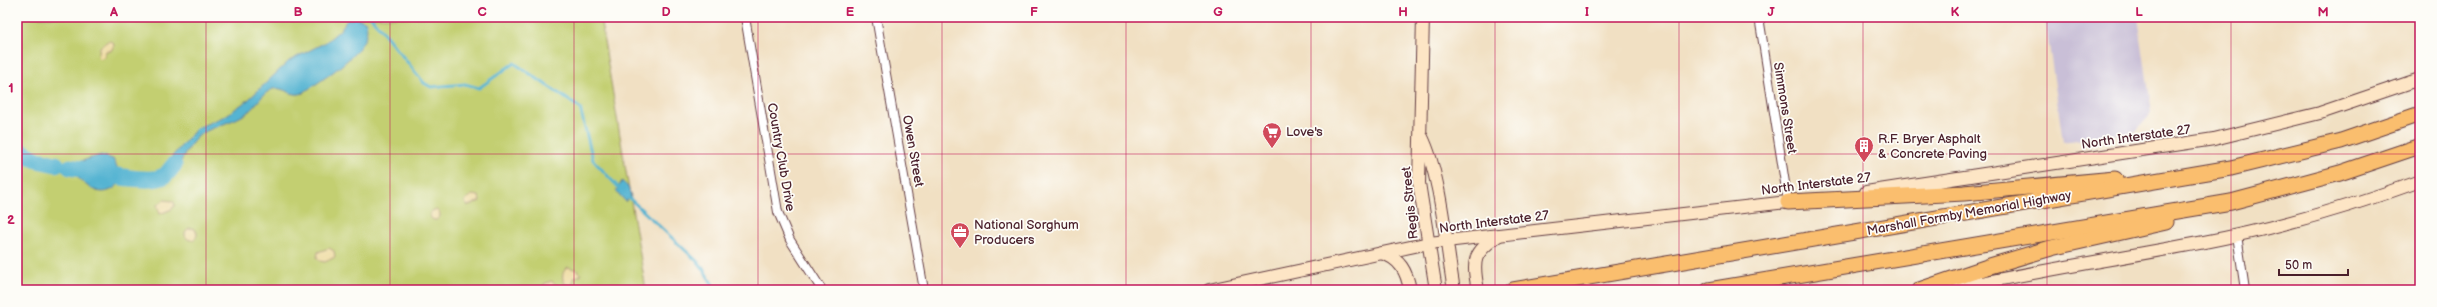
<svg xmlns="http://www.w3.org/2000/svg" width="2437" height="307" viewBox="0 0 2437 307" font-family="'Balsamiq Sans',sans-serif">
  <style>
    .industrial { fill: #c9bfd7 }
    .green { fill: #c3cf71; stroke: #86774e }
    .sand { fill: #eeda9e; stroke: #9c7c64 }
    .water { fill: #54b4d2; stroke: #4f6a7e }
    .lines { fill: none; stroke-linecap: round; stroke-linejoin: round }
    .stream { stroke: #54b4d2; stroke-width: 3 }
    .river { stroke: #54b4d2; stroke-width: 17 }
    .street-casing { stroke: #633c42; stroke-width: 10 }
    .secondary-casing { stroke: #633c42; stroke-width: 14 }
    .highway-casing { stroke: #633c42; stroke-width: 17 }
    .street { stroke: #fff; stroke-width: 8 }
    .secondary { stroke: #fde5c5; stroke-width: 12 }
    .highway { stroke: #fabe6e; stroke-width: 15 }
    .grid { fill: none; stroke: #c2185b; stroke-width: 1; stroke-opacity: 0.55 }
    .labels { text-anchor: middle; dominant-baseline: central; stroke-width: 3.5; stroke-linejoin: round; paint-order: stroke }
    .street-label { font-size: 13px; fill: #4a1f2b; stroke: #fdfcf7 }
    .poi-label { font-size: 13px; fill: #4a1f2b; stroke: #fdfcf7; text-anchor: start }
    .neatline { fill: none; stroke: #c2185b; stroke-width: 1.5 }
    .grid-label { font-size: 13px; text-anchor: middle; font-weight: bold; fill: #c2185b }
  </style>
  <rect width="100%" height="100%" fill="#fdfcf7"/>
  <filter id="ink" filterUnits="userSpaceOnUse"><feTurbulence type="fractalNoise" baseFrequency=".025" numOctaves="2"/><feDisplacementMap in="SourceGraphic" scale="8" xChannelSelector="R" yChannelSelector="G"/><feConvolveMatrix kernelMatrix="1 2 1 2 8 2 1 2 1" color-interpolation-filters="sRGB"/></filter>
  <filter id="wash" filterUnits="userSpaceOnUse"><feTurbulence type="fractalNoise" baseFrequency=".012" numOctaves="4" result="noise"/><feDisplacementMap in="SourceGraphic" scale="16" xChannelSelector="R" yChannelSelector="G"/><feGaussianBlur stdDeviation="0.9" result="paint"/><feColorMatrix in="noise" values="0 0 0 0 0 0 0 0 0 0 0 0 0 0 0 0 0 1.4 0 .05"/><feComposite in="paint" operator="in"/></filter>
  <g filter="url(#wash)">
    <rect width="100%" height="100%" fill="#f1e0c3"/>
    <path class="industrial" d="M2045,17H2138L2152,113L2135,132L2063,142Z"/>
    <path class="green" d="M17,17H600L646,290H17Z"/>
    <g class="sand">
      <path d="M108,41L113,42L114,45L111,51H106L104,57L100,59L98,57L100,47Z"/>
      <path d="M472,195L479,196L480,201L468,206L465,203L466,199Z"/>
      <path d="M164,200L173,201L175,205L172,209L160,214L157,205Z"/>
      <circle cx="435" cy="215" r="5"/>
      <circle cx="191" cy="234" r="6"/>
      <path d="M329,248L334,251L335,257L325,262L320,261L317,258L318,252Z"/>
      <path d="M568,267L577,270L581,275L573,278V283L571,285L565,284C561,278 562,271 568,267Z"/>
      <path d="M551,281L558,286L559,290H543L544,284Z"/>
    </g>
    <g class="water">
      <path d="M355,18L365,21C378,47 321,80 303,93C292,98 284,86 273,89C262,93 257,105 248,112C235,122 216,125 201,134C184,146 181,172 163,182H157L160,170L197,128L225,116L248,100L289,61L326,42L340,30L347,20Z"/>
      <path d="M101,155L113,159L120,173L117,186C98,202 83,182 70,170L72,164Z"/>
      <path d="M622,181L628,187L631,196L626,202L616,191Z"/>
    </g>
    <g class="lines">
      <g class="stream">
        <path d="M371,17L424,83L431,87L465,84L479,88L514,63L580,108L593,160L619,188"/>
        <path d="M627,196L700,264L716,290"/>
      </g>
      <g class="river">
        <path d="M17,149L37,160L56,164"/>
        <path d="M70,167C89,170 148,186 164,176C168,174 171,168 174,165"/>
      </g>
    </g>
  </g>
  <g filter="url(#ink)">
    <g class="lines">
      <defs>
        <g id="street">
          <path d="M745,17L778,212L790,240L822,290"/>
          <path d="M876,17L924,290"/>
          <path d="M1759,17L1788,202"/>
          <path d="M2237,235L2245,290"/>
        </g>
        <g id="secondary">
          <path d="M1423,17L1419,183L1436,290"/>
          <path d="M1422,137C1441,176 1446,245 1454,290"/>
          <path d="M1866,192L2214,139L2320,113L2420,79"/>
          <path d="M1381,253C1400,258 1407,272 1410,290"/>
          <path d="M1209,290L1429,243L1796,201"/>
          <path d="M1478,290C1472,260 1473,253 1499,235"/>
          <path d="M1947,290C2031,272 2115,259 2199,243C2274,229 2349,207 2420,181"/>
        </g>
        <g id="highway">
          <path d="M1788,202L1964,193L2115,179"/>
          <path d="M1513,290L2231,168L2341,141L2420,114"/>
          <path d="M1709,290L2231,202L2340,173L2420,146"/>
          <path d="M1919,290L1990,266L2051,248L2166,222"/>
        </g>
      </defs>
      <use href="#street" class="street-casing"/>
      <use href="#secondary" class="secondary-casing"/>
      <use href="#highway" class="highway-casing"/>
      <use href="#street" class="street"/>
      <use href="#secondary" class="secondary"/>
      <use href="#highway" class="highway"/>
    </g>
  </g>
  <path class="grid" d="M206,17V290M390,17V290M574,17V290M758,17V290M942,17V290M1126,17V290M1311,17V290M1495,17V290M1679,17V290M1863,17V290M2047,17V290M2231,17V290M17,154H2420"/>
  <defs>
    <symbol id="supermarket-pin" viewBox="-11 -11 22 30"><path d="M0 17L-7.5 6A9.5 9.5 0 1 1 7.5 6Z" fill="#d1495b" stroke="#fdfcf7"/><path d="M-6-5.5h2.5l.6 2H6L4.5 2H-2.5L-4.4-4H-6ZM-1.5 3.2a1.3 1.3 0 1 0 .1 0ZM3 3.2a1.3 1.3 0 1 0 .1 0Z" fill="#fff"/></symbol>
    <symbol id="building-pin" viewBox="-11 -11 22 30"><path d="M0 17L-7.5 6A9.5 9.5 0 1 1 7.5 6Z" fill="#d1495b" stroke="#fdfcf7"/><path d="M-4-6H4V6H1V3H-1V6H-4ZM-2.5-4.3h1.7v1.8h-1.7ZM.8-4.3h1.7v1.8H.8ZM-2.5-1h1.7V.8h-1.7ZM.8-1h1.7V.8H.8Z" fill="#fff"/></symbol>
    <symbol id="office-pin" viewBox="-11 -11 22 30"><path d="M0 17L-7.5 6A9.5 9.5 0 1 1 7.5 6Z" fill="#d1495b" stroke="#fdfcf7"/><path d="M-6-3h4V-5.5h4V-3h4V5H-6ZM-1-4.5V-3h2v-1.5ZM-6 0V1H6V0Z" fill="#fff"/></symbol>
  </defs>
  <g fill-rule="evenodd">
    <use href="#supermarket-pin" x="1261" y="121" width="22" height="30"/>
    <use href="#building-pin" x="1853" y="135" width="22" height="30"/>
    <use href="#office-pin" x="949" y="221" width="22" height="30"/>
  </g>
  <g class="labels">
    <g class="street-label">
      <text transform="translate(1785 108) rotate(81)">Simmons Street</text>
      <text transform="translate(2136 137) rotate(-8)">North Interstate 27</text>
      <text transform="translate(913 151) rotate(80)">Owen Street</text>
      <text transform="translate(781 157) rotate(80)">Country Club Drive</text>
      <text transform="translate(1816 184) rotate(-7)">North Interstate 27</text>
      <text transform="translate(1410 203) rotate(-96)">Regis Street</text>
      <text transform="translate(1969 213) rotate(-10)">Marshall Formby Memorial Highway</text>
      <text transform="translate(1494 222) rotate(-7)">North Interstate 27</text>
    </g>
    <g class="poi-label">
      <text x="1286" y="132">Love's</text>
      <text x="1878" y="139">R.F. Bryer Asphalt<tspan x="1878" dy="15">&amp; Concrete Paving</tspan></text>
      <text x="974" y="225">National Sorghum<tspan x="974" dy="15">Producers</tspan></text>
    </g>
  </g>
  <rect width="2437" height="307" fill="none" stroke="#fdfcf7" stroke-width="44"/>
  <path d="M2279 269v6h69v-6" fill="none" stroke="#4a1f2b" stroke-width="2"/>
  <text x="2285" y="269" font-size="12" fill="#4a1f2b" stroke="#fdfcf7" stroke-width="3" paint-order="stroke">50 m</text>
  <rect x="22" y="22" width="2393" height="263" class="neatline"/>
  <g class="grid-label">
    <text x="114" y="16">A</text>
    <text x="298" y="16">B</text>
    <text x="482" y="16">C</text>
    <text x="666" y="16">D</text>
    <text x="850" y="16">E</text>
    <text x="1034" y="16">F</text>
    <text x="1218" y="16">G</text>
    <text x="1403" y="16">H</text>
    <text x="1587" y="16">I</text>
    <text x="1771" y="16">J</text>
    <text x="1955" y="16">K</text>
    <text x="2139" y="16">L</text>
    <text x="2323" y="16">M</text>
    <text x="11" y="92">1</text>
    <text x="11" y="224">2</text>
  </g>
</svg>
